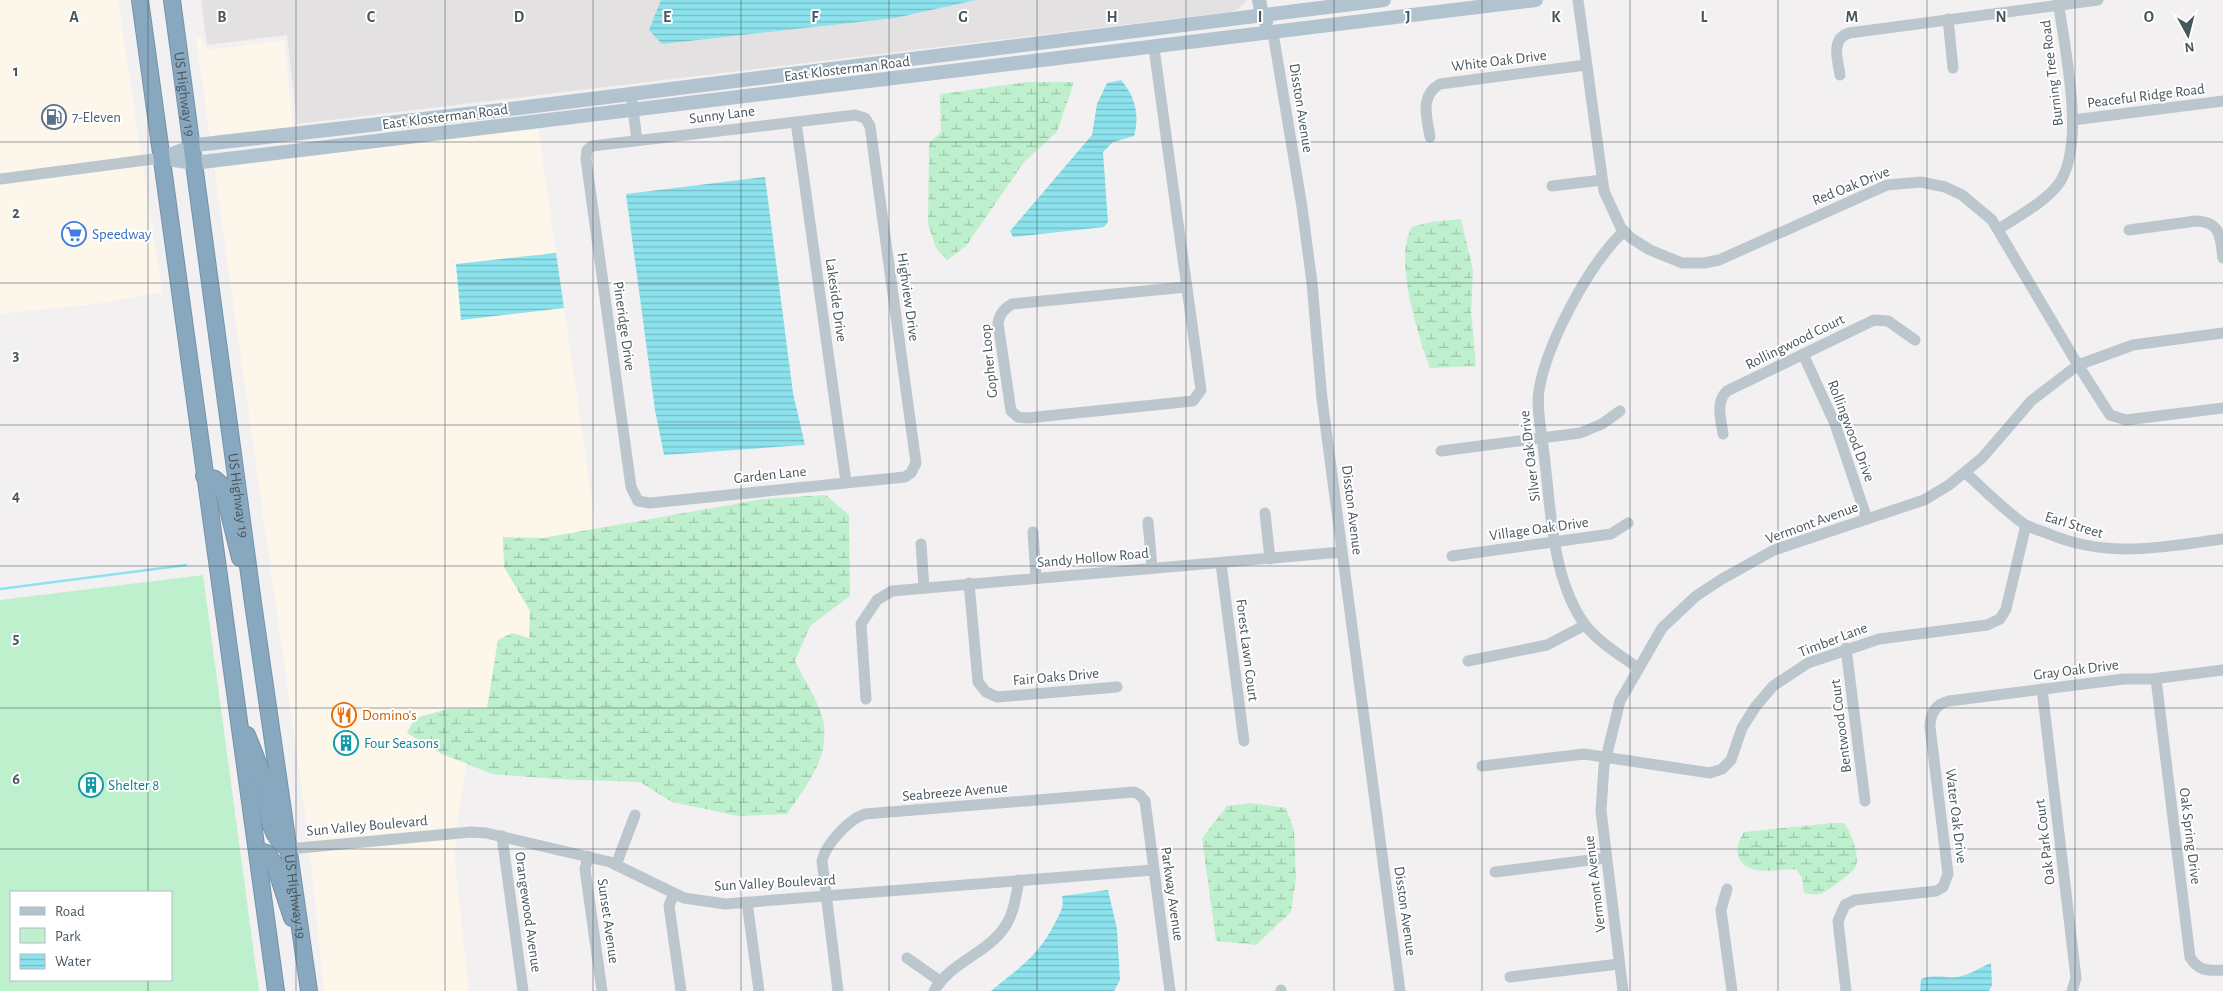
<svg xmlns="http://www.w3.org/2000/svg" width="2223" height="991" viewBox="0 0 2223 991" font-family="'Alegreya Sans',sans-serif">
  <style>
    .commercial { fill: #fcf6eb }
    .education { fill: #e4e1e3 }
    .wetland { fill: url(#wetland-marsh) }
    .green { fill: #bff0ce; fill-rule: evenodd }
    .water { fill: url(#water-rules) }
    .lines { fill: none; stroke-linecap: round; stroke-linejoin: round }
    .stream { stroke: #8ce2ed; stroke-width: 2.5 }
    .highway-casing { stroke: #7393ab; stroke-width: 18 }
    .minor { stroke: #bcc6cd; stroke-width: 11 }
    .major { stroke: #b0c3cf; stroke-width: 14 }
    .highway { stroke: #88a8bf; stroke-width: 16 }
    .grid { fill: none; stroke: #48565e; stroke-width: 1; stroke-opacity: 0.55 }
    .labels { text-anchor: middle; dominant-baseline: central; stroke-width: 4; stroke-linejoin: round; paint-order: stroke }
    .street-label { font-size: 15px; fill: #48565e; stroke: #fff }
    .service-label { font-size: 15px; fill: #4e5e75; stroke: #fff; text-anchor: start }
    .shop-label { font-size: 15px; fill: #366cbe; stroke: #fff; text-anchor: start }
    .food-label { font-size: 15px; fill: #c56008; stroke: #fff; text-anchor: start }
    .culture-label { font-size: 15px; fill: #0d838f; stroke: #fff; text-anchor: start }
    .grid-label { font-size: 16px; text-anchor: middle; font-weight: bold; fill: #48565e; stroke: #fff; stroke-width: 4; stroke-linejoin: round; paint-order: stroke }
  </style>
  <defs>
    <pattern id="wetland-marsh" width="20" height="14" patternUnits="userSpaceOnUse" patternTransform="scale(1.25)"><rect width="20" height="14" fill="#bff0ce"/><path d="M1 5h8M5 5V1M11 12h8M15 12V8" fill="none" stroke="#9dc5aa"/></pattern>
    <pattern id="water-rules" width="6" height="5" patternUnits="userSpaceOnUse" patternTransform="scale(1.25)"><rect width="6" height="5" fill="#8ce2ed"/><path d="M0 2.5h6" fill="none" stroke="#74bac3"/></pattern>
  </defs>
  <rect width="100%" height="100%" fill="#f3f0f1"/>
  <g class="commercial">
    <path d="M0,0H118L141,155L0,174Z"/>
    <path d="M196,38H202L203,45L208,50L284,40L293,125L296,128L210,138Z"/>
    <path d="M538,128L556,253L456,264L462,320L564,308L596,529L543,538L504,537V567L530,611L529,638L498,640L487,708L448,709L440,753L466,763L457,827L309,841L214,166Z"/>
    <path d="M143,166L162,292L96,304L0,314V185Z"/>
    <path d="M456,839L454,855L469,991H324L310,852Z"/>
  </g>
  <path class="education" d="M201,0H1247L1239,9L1230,12L297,124L287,35L207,45Z"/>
  <g class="wetland">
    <path d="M1027,82H1074L1057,132L1024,162L966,246L947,260L936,248L928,224L929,143L941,132L940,94Z"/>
    <path d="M1461,219L1473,270L1471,310L1476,366L1430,368C1418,336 1393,257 1412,227L1431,222Z"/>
    <path d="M826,495L849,515L850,596L810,626L795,661C804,680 818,700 823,720C831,757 806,786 787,814L738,816L672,802L640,782L556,779L492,774L440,753L407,733L415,718L448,709L487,708L498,640L512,633L529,638L530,611L504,567L503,537L543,538L763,499Z"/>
    <path d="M1251,803L1286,808L1294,830L1296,878L1291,912L1256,945L1216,941L1202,838L1227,806Z"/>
    <path d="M1832,823H1844C1851,832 1861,856 1855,868C1851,874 1827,892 1820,894C1815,895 1810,894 1804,893L1802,878L1797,870C1779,867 1749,879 1739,858C1735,848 1739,840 1744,832Z"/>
  </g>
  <path class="green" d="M203,575L259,991H0V600ZM11,892H171V980H11Z"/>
  <g class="water">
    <path d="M661,0H976L895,18L662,44L649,30Z"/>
    <path d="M1121,80C1135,96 1140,115 1134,136L1113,142L1103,152L1108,222L1104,227L1013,237L1010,231L1092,135L1097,104L1107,83Z"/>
    <path d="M765,177L793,393L805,445L664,455L655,410L626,194Z"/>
    <path d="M556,253L564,308L461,320L456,264Z"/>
    <path d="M1108,890L1117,929L1120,980L1114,991H991C1022,965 1037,958 1056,921C1061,911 1064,907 1062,896Z"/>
    <path d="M1991,963L1992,985L1989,991H1920L1921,979C1933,974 1944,978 1957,977C1970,975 1979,968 1991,963Z"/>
  </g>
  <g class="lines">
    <path class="stream" d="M0,589L186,565"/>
    <defs>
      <g id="highway">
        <path d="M140,0L276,991"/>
        <path id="s1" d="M172,0L253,603L309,991"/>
        <path d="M204,476L215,479L222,485L240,558"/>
        <path d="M247,735C252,748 258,761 262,775C268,800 264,834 289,849"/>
        <path d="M257,850L267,853L274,863L292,918"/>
      </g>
    </defs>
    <use href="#highway" class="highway-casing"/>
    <g class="minor">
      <path d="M1578,0L1604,191L1621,228L1631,238L1650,250L1682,263H1704L1719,260L1887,185L1921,182L1945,187L1962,195L1992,220L2078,365L2110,415L2126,420L2223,408"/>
      <path d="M1948,19L1953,68"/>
      <path d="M1273,33L1302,207L1312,283L1322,399L1400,991"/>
      <path d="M1154,48L1201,390L1193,401L1027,418L1018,417L1011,411L998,323C1000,313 1004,309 1012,304L1186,287"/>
      <path d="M1840,75C1838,61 1830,39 1849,33L2098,0"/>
      <path d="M631,94L637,140"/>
      <path d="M855,115L865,118L870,126L916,463L911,473L905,477L650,503L638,501L631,487L586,159L587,150L592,146Z"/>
      <path d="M2073,120L2223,101"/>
      <path d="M796,122L846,482"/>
      <path d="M1430,137C1427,117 1419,96 1440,84L1586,65"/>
      <path d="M0,179L161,158"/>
      <path d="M1552,186L1602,180"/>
      <path d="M1999,229C2018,216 2042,204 2057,186C2088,148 2064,47 2058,0"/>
      <path d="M2129,230L2196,221C2222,222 2220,238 2223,258"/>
      <path d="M1624,231C1589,264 1547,343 1539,390C1536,411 1542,433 1544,454C1551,508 1551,571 1581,619C1594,640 1619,654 1638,668"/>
      <path d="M1803,354L1835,424L1867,519"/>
      <path d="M1723,434C1721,420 1715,402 1727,391L1874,320L1888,321L1915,340"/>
      <path d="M1441,451L1580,433L1602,424L1620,411"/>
      <path d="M1966,473C1985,491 2003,509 2024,524C2031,528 2041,531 2049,534C2109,559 2161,547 2223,539"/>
      <path d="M1265,513L1270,559"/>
      <path d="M1148,522L1152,568"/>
      <path d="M1033,532L1036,578"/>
      <path d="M921,544L924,588"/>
      <path d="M1452,556L1611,534L1628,523"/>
      <path d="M1221,564L1244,741"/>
      <path d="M969,583L978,682L986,692L997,697L1117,687"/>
      <path d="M1846,648L1865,801"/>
      <path d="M1468,661L1547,645L1585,625"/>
      <path d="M2156,679L2190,957C2198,971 2208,971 2223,970"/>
      <path d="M2042,689L2076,978L2072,991"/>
      <path d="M866,699L861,624L877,600L892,591L1342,552"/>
      <path d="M1482,766L1584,754L1710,773L1722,769L1731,760L1742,728L1756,706L1773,686L1808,663L1879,639L1987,625L2000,619L2006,609L2026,525"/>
      <path d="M502,836L523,991"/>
      <path d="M289,849L471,832L486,833L610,862L684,898L725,904L1153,870"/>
      <path d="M588,856L585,869L602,991"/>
      <path d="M616,865L635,815"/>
      <path d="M1495,872L1606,858"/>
      <path d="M1727,889L1721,910L1732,991"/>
      <path d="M674,893L669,906L681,991"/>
      <path d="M747,902L759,991"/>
      <path d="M907,958L940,981"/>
      <path d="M1510,977L1619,964"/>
      <path d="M838,991L822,861C825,845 849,819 865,814L1134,792L1140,795L1145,801L1170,991"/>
      <path d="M934,991C951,961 988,954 1006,925C1014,912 1016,896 1019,880"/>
      <path d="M1281,991V990"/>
      <path d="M1623,991L1601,811L1604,766L1620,701L1662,628L1696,596L1722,579L1774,550L1924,500L1949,485L1982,458L2031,401L2078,365L2133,345L2223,333"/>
      <path d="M1846,991L1838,921L1845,905L1855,900L1936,891L1943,887L1948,874L1930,727C1930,713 1936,704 1949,701L2124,679H2152L2223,670"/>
    </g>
    <g class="major">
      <path d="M1259,0L1262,15L1266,22"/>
      <path d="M161,158L194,163L1536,0"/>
      <path d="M161,158L196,145L519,108L1384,0"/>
    </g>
    <use href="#highway" class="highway"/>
  </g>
  <path class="grid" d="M148,0V892M296,0V991M445,0V991M593,0V991M741,0V991M889,0V991M1037,0V991M1186,0V991M1334,0V991M1482,0V991M1630,0V991M1778,0V991M1927,0V991M2075,0V991M0,142H2223M0,283H2223M0,425H2223M0,566H2223M0,708H2223M0,849H2223M148,980V991"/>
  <defs>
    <symbol id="fuel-ring" viewBox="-11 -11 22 22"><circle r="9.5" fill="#fff" stroke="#5c6f8a" stroke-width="1.5"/><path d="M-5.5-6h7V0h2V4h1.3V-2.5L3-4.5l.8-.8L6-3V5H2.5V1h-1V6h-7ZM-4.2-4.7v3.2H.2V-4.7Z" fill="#5c6f8a"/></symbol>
    <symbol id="supermarket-ring" viewBox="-11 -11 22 22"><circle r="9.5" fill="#fff" stroke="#3f7fe0" stroke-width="1.5"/><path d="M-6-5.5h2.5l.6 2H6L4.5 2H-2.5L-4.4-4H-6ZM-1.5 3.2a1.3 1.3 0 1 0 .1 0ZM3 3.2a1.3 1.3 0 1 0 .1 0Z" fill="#3f7fe0"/></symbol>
    <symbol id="restaurant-ring" viewBox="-11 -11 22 22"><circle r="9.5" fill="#fff" stroke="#e8710a" stroke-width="1.5"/><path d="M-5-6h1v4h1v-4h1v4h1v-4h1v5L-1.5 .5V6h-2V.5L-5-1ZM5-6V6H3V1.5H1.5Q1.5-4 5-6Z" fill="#e8710a"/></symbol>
    <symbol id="building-ring" viewBox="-11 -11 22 22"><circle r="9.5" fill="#fff" stroke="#0f9aa8" stroke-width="1.5"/><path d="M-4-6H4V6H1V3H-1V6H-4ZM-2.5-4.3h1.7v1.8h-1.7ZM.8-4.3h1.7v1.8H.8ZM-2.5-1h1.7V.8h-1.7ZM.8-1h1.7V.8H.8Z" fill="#0f9aa8"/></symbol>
  </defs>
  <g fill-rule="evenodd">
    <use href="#fuel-ring" x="40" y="103" width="28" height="28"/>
    <use href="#supermarket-ring" x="60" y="220" width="28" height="28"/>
    <use href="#restaurant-ring" x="330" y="701" width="28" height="28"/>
    <use href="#building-ring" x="332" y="729" width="28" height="28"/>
    <use href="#building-ring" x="77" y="771" width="28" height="28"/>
  </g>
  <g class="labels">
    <g class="street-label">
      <text transform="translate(1499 61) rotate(-7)">White Oak Drive</text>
      <text transform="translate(847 69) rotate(-7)">East Klosterman Road</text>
      <text transform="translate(2052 73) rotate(-97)">Burning Tree Road</text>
      <text stroke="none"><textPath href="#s1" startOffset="95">US Highway 19</textPath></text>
      <text transform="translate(2146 96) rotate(-7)">Peaceful Ridge Road</text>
      <text transform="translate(1301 108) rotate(81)">Disston Avenue</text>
      <text transform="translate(722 115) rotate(-7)">Sunny Lane</text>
      <text transform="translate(445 117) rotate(-7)">East Klosterman Road</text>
      <text transform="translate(1851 186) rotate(-22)">Red Oak Drive</text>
      <text transform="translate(908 297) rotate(82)">Highview Drive</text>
      <text transform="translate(836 300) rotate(82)">Lakeside Drive</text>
      <text transform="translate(624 326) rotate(82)">Pineridge Drive</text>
      <text transform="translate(1795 342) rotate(-26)">Rollingwood Court</text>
      <text transform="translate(989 361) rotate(-96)">Gopher Loop</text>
      <text transform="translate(1851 431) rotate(69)">Rollingwood Drive</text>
      <text transform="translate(1530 456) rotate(-97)">Silver Oak Drive</text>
      <text transform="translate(770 475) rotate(-6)">Garden Lane</text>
      <text stroke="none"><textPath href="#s1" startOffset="500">US Highway 19</textPath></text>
      <text transform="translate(1352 510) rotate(83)">Disston Avenue</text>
      <text transform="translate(1812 523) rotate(-20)">Vermont Avenue</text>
      <text transform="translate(2074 525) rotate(17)">Earl Street</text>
      <text transform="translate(1539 529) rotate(-8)">Village Oak Drive</text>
      <text transform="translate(1093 558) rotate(-5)">Sandy Hollow Road</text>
      <text transform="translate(1833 640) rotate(-21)">Timber Lane</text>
      <text transform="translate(1247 650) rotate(83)">Forest Lawn Court</text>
      <text transform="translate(2076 670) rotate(-7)">Gray Oak Drive</text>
      <text transform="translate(1056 677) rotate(-5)">Fair Oaks Drive</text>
      <text transform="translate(1841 726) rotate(-97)">Bentwood Court</text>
      <text transform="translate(955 792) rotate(-5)">Seabreeze Avenue</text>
      <text transform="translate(1956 816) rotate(83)">Water Oak Drive</text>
      <text transform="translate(367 826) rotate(-5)">Sun Valley Boulevard</text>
      <text transform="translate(2190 836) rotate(83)">Oak Spring Drive</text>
      <text transform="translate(2045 842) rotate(-97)">Oak Park Court</text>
      <text transform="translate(775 883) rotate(-3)">Sun Valley Boulevard</text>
      <text transform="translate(1595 884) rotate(-97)">Vermont Avenue</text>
      <text transform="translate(1172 894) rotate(82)">Parkway Avenue</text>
      <text stroke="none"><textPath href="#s1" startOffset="905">US Highway 19</textPath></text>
      <text transform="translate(1405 911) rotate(82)">Disston Avenue</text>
      <text transform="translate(528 912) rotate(82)">Orangewood Avenue</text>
      <text transform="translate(608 921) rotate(82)">Sunset Avenue</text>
    </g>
    <g class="service-label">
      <text x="72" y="117">7-Eleven</text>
    </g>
    <g class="shop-label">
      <text x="92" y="234">Speedway</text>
    </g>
    <g class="food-label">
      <text x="362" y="715">Domino's</text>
    </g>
    <g class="culture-label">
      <text x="364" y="743">Four Seasons</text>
      <text x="108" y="785">Shelter 8</text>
    </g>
  </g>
  <g class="grid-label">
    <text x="74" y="22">A</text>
    <text x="222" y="22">B</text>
    <text x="371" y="22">C</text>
    <text x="519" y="22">D</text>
    <text x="667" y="22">E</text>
    <text x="815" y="22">F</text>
    <text x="963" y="22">G</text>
    <text x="1112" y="22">H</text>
    <text x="1260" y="22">I</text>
    <text x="1408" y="22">J</text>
    <text x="1556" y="22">K</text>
    <text x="1704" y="22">L</text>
    <text x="1852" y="22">M</text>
    <text x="2001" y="22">N</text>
    <text x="2149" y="22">O</text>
    <text x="16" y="76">1</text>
    <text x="16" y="218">2</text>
    <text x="16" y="360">3</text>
    <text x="16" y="501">4</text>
    <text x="16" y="643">5</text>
    <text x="16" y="784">6</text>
  </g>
  <rect x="10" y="891" width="162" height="90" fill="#ffffff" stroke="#b6bbbf"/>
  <rect x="20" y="907" width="25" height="8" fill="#b0c3cf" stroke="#b6bbbf"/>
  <text x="55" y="916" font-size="15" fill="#48565e">Road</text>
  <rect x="20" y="928" width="25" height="15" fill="#bff0ce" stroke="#b6bbbf"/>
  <text x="55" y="941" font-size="15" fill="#48565e">Park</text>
  <rect x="20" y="954" width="25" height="15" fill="url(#water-rules)" stroke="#b6bbbf"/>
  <text x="55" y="966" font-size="15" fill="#48565e">Water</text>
  <g transform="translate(2188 35) rotate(173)" stroke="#ffffff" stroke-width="4" paint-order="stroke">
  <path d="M0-4L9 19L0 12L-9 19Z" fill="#48565e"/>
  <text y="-8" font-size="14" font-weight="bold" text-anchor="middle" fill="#48565e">N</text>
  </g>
</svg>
